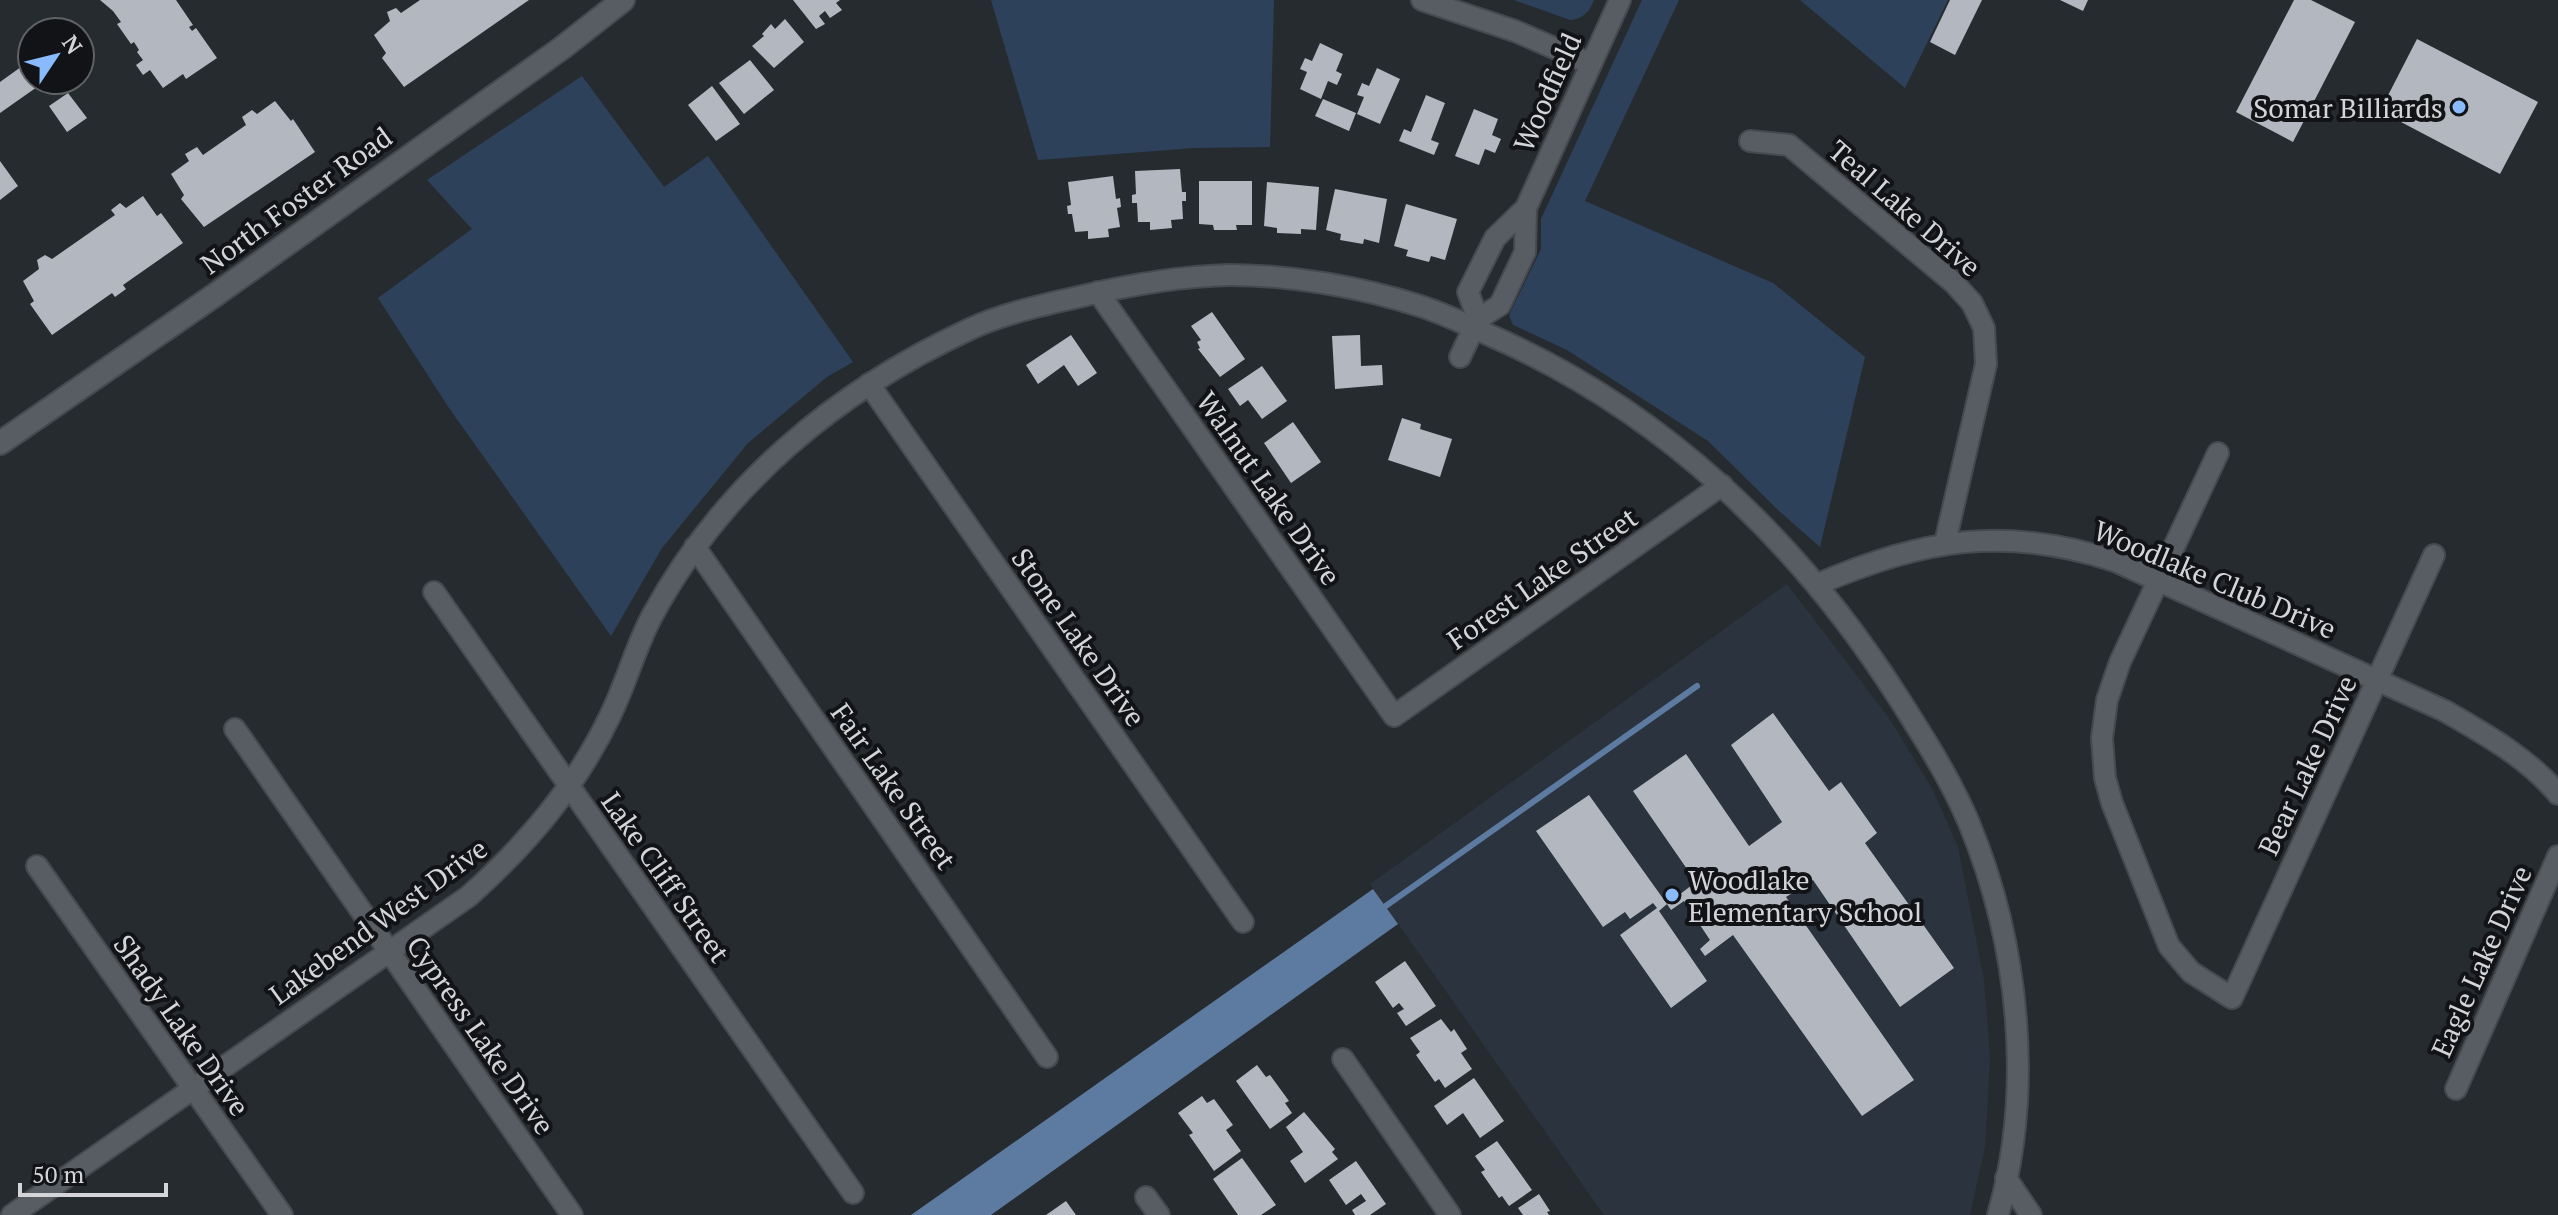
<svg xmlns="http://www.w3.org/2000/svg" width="2558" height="1215" viewBox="0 0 2558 1215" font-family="'PT Serif',serif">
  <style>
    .built { fill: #2b333e }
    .green { fill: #2e415b }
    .water { fill: #5d7aa0 }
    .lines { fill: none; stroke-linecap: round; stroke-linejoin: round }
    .stream { stroke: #5d7aa0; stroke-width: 6 }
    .building { fill: #b3b8c0 }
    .minor-casing { stroke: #46494e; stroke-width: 24 }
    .secondary-casing { stroke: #46494e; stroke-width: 26 }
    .minor { stroke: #585d63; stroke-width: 20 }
    .secondary { stroke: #585d63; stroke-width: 22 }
    .poi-dot { fill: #88bafc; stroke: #111316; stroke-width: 3 }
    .labels { text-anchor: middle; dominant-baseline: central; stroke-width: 8; stroke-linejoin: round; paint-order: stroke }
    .street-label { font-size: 28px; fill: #d3d5d9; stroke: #111316 }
    .poi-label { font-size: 28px; fill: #d3d5d9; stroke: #111316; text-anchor: end }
  </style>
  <rect width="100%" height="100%" fill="#262b30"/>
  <path class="built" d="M1787,584L1889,718L1933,790L1958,847L1984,980L1990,1057L1985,1147L1970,1215H1604L1370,884Z"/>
  <g class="green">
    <path d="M991,0H1274L1270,147L1194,148L1038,160Z"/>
    <path d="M1514,0H1594C1590,11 1583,19 1570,20Z"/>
    <path d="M1642,0H1679L1585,201L1773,283L1865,357L1820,547L1779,511L1708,441L1567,350L1513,325L1509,315L1541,249V219Z"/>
    <path d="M1800,0H1948L1905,88Z"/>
    <path d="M582,76L664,187L708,156L853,362L827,377L748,443L662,548L611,636L449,408L378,298L472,229L427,180Z"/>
  </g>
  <path class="water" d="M1373,889L1398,924L991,1215H911Z"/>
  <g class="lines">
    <path class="stream" d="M1380,910L1697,686"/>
  </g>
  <g class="building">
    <path d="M100,0H176L193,25L189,27L192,31L196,28L217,58L186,79L183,74L163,88L150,70L143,75L136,65L143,60L137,52L139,50L134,42L131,44L117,24L121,22L113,11Z"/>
    <path d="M420,0H529L404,87L382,58L386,53L374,35L390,21L387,12L396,8L401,13Z"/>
    <path d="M793,0H840L836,3L842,10L830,18L825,11L819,16L825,24L816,29Z"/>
    <path d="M1950,0H1982L1955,55L1930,42Z"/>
    <path d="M2060,0H2088L2083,11Z"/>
    <path d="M2294,0H2311L2355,22L2293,142L2236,112Z"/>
    <path d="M785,19L804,42L774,68L752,46L764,36L762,34L771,24L775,29Z"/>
    <path d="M2417,39L2538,102L2500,174L2380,111Z"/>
    <path d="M1320,43L1343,54L1336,71L1342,74L1337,85L1328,81L1321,99L1300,89L1307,72L1300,69L1305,58L1312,61Z"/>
    <path d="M32,59V80H47L0,113V82Z"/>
    <path d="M750,60L774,90L744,114L719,83Z"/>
    <path d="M1377,68L1400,79L1380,124L1357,114L1364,97L1357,95L1362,83L1369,86Z"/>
    <path d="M712,86L740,124L716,141L688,105Z"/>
    <path d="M68,93L87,118L67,132L49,106Z"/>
    <path d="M1426,95L1445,103L1431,140L1439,143L1434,155L1399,141L1404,129L1411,132Z"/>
    <path d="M1323,99L1356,113L1349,131L1315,116Z"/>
    <path d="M275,101L291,121L293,119L315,152L204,227L181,199L184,195L171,174L189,161L185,154L197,147L203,155L246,125L242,117L252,110L257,114Z"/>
    <path d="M1474,109L1498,119L1492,135L1501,139L1495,153L1485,149L1479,165L1455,156Z"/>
    <path d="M0,161L18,186L0,200Z"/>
    <path d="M1180,169L1182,192H1186V201H1182L1183,219L1171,220L1172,228L1150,230V222H1138L1137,203H1132V195L1136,194L1135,171Z"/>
    <path d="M1113,176L1116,199L1120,198L1121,207L1117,208L1120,227L1108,229L1109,237L1088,239V231L1075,232L1072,214H1068L1067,206L1071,205L1068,182Z"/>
    <path d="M1199,181H1252V225H1236L1237,230H1214L1213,225L1199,224Z"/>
    <path d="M1267,182L1319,187L1316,230L1301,229V234L1277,233V228L1264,226Z"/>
    <path d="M1335,189L1387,199L1379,243L1364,239L1363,244L1340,240L1341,234L1326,230Z"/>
    <path d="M143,196L157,216L161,213L183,243L123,285L126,289L115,297L112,293L52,335L30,304L34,301L23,281L39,269L37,260L45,255L52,259L115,215L111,210L120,203L126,208Z"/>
    <path d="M1406,204L1457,219L1445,260L1431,256L1429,262L1406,256L1408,250L1394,246Z"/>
    <path d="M1212,312L1245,359L1220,377L1198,349L1200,348L1197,342L1201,340L1191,326Z"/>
    <path d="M1071,335L1097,373L1078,386L1064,365L1038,384L1026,365Z"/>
    <path d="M1360,335L1361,366L1382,365L1383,385L1335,389L1332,336Z"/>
    <path d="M1262,366L1287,401L1262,419L1248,400L1240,406L1228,389Z"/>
    <path d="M1402,418L1421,424L1420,429L1452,439L1440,477L1388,460Z"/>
    <path d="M1293,422L1321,462L1291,483L1264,443Z"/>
    <path d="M1773,713L1829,791L1841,782L1877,833L1865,843L1954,968L1900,1007L1813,880L1786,897L1914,1080L1862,1116L1733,935L1705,956L1700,949L1710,940L1684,901L1671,910L1667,904L1696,882L1633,791L1686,754L1749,846L1782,822L1731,745Z"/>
    <path d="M1589,795L1667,904L1659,911L1707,981L1671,1008L1620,935L1657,908L1653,903L1630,919L1625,912L1603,927L1536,831Z"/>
    <path d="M1405,961L1436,1006L1406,1026L1397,1013L1404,1009L1399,1003L1393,1008L1375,982Z"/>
    <path d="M1441,1019L1451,1032L1454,1029L1467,1049L1461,1053L1472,1069L1445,1088L1439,1079L1435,1082L1416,1055L1420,1052L1410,1038Z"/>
    <path d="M1257,1065L1266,1077L1270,1075L1289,1101L1285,1103L1292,1113L1270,1129L1236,1081Z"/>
    <path d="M1474,1078L1504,1121L1480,1138L1463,1113L1447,1125L1434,1106Z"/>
    <path d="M1202,1096L1207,1103L1214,1099L1233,1125L1226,1130L1241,1151L1214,1171L1189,1135L1193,1133L1178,1113Z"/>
    <path d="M1304,1112L1335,1149L1332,1152L1338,1159L1305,1183L1290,1161L1303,1152L1286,1127Z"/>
    <path d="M1497,1141L1532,1190L1509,1206L1502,1196L1499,1198L1481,1172L1485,1170L1475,1156Z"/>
    <path d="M1242,1158L1276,1205L1261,1215H1238L1213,1179Z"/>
    <path d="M1356,1161L1386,1204L1370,1215H1355L1352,1210L1366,1201L1361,1194L1346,1205L1329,1180Z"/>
    <path d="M1539,1194L1550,1211L1547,1212L1549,1215H1523L1518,1208Z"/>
    <path d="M1066,1201L1076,1215H1046Z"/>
  </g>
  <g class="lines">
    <defs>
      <g id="minor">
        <path d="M1422,0L1515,31L1591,64"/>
        <path d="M1750,141L1789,145L1954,283L1972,303L1984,328L1986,364L1945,543"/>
        <path d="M1098,292L1394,716L1722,485"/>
        <path d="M1478,319L1468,292L1495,238L1526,208L1620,0"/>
        <path d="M1478,319L1500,305L1525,252L1526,208"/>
        <path d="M1460,357L1478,319"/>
        <path d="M869,384L1243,922"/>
        <path d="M2218,453L2120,662L2107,700L2102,738L2105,778L2112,803L2169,946L2191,972L2232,998L2434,555"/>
        <path d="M695,547L1047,1057"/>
        <path d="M1818,584C1925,539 2003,525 2115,561L2445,711C2485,734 2528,758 2558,794"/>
        <path d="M434,592L853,1193"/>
        <path d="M235,729L572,1215"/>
        <path d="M37,866L282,1215"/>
        <path d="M1343,1059L1450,1215"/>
        <path d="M2456,1089L2558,856"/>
        <path d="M2006,1178L2031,1215"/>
        <path d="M1146,1197L1159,1215"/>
        <path d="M12,1215L469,896C527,844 576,787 610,716C626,684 635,648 652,616C723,485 836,391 970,329C1002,314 1039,306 1074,298C1124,286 1178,276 1229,275C1292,275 1361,287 1420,306C1443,313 1465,324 1487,334C1661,409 1797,539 1898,697C1924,738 1950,778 1969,823C2019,944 2034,1089 1998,1215"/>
      </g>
      <path id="secondary" d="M0,443L215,295L562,48L623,0"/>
    </defs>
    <use href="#minor" class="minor-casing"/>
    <use href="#secondary" class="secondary-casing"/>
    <use href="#minor" class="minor"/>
    <use href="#secondary" class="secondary"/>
  </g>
  <g class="poi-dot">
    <circle cx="2459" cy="107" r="8"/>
    <circle cx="1672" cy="895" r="8"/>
  </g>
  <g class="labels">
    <g class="street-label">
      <text transform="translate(1547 92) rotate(-66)">Woodfield</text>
      <text transform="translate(296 200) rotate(-36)">North Foster Road</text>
      <text transform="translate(1905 208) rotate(41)">Teal Lake Drive</text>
      <text transform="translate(1269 488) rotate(55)">Walnut Lake Drive</text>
      <text transform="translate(1542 578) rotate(-35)">Forest Lake Street</text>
      <text transform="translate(2215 579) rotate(23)">Woodlake Club Drive</text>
      <text transform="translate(1079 637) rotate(55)">Stone Lake Drive</text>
      <text transform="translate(2307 765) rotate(-65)">Bear Lake Drive</text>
      <text transform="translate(894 786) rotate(55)">Fair Lake Street</text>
      <text transform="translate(666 877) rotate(55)">Lake Cliff Street</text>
      <text transform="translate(378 921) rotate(-36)">Lakebend West Drive</text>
      <text transform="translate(2481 961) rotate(-66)">Eagle Lake Drive</text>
      <text transform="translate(182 1025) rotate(55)">Shady Lake Drive</text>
      <text transform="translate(481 1035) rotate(55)">Cypress Lake Drive</text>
    </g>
    <g class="poi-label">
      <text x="2443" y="107">Somar Billiards</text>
      <text x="1688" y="879" text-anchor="start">Woodlake<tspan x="1688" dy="32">Elementary School</tspan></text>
    </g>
  </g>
  <g transform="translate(56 56) rotate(55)"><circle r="38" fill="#111316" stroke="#5f6164" stroke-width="2"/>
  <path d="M0-6L14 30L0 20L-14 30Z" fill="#88bafc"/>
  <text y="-12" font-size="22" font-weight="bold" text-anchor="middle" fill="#d3d5d9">N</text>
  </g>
  <path d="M20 1183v12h146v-12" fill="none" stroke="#d3d5d9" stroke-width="4"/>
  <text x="32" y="1183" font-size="24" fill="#d3d5d9" stroke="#111316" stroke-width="6" paint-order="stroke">50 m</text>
</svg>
